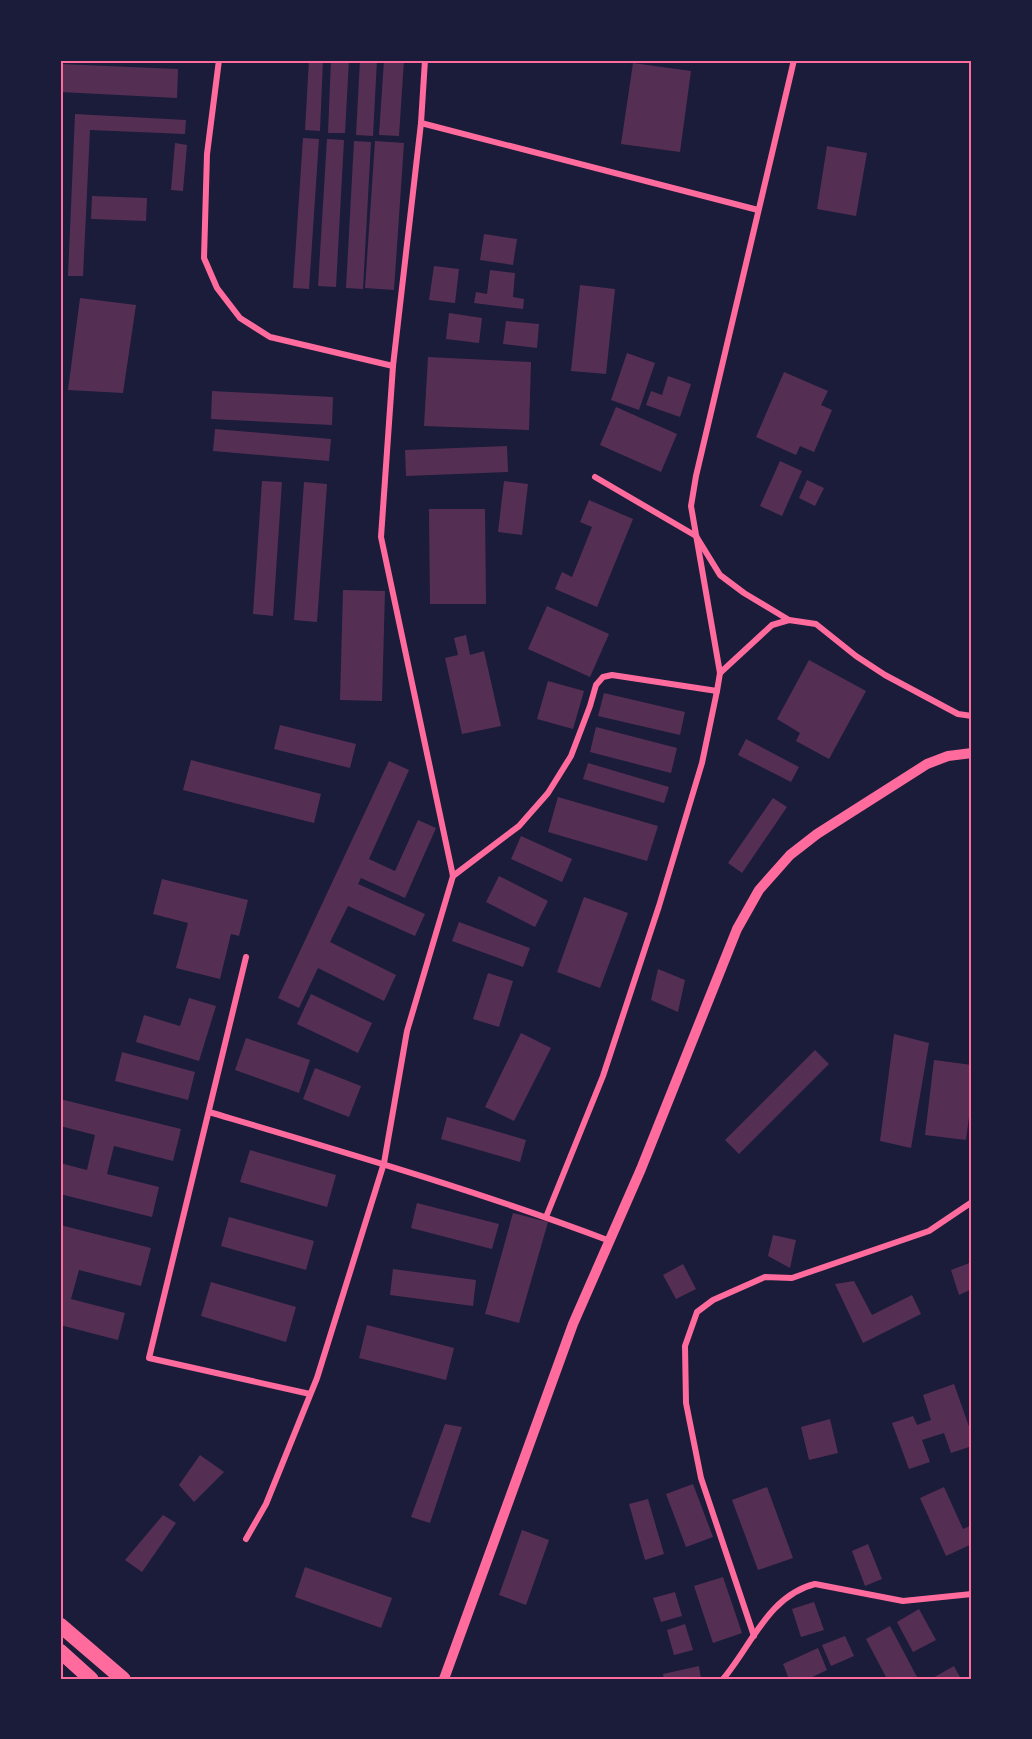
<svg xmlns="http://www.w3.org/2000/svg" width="1032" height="1739" viewBox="0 0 1032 1739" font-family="'Golos Text',sans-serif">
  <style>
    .building { fill: #542f53 }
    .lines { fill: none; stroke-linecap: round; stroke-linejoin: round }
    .minor { stroke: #ff6b9d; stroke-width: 6 }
    .tertiary { stroke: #ff6b9d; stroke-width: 10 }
    .trunk { stroke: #ff6b9d; stroke-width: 15 }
    .neatline { fill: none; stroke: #ff6b9d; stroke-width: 2 }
  </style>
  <rect width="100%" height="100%" fill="#1b1b3a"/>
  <g class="building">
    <path d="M309,60H323L320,131L305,130Z"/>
    <path d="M331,60H349L345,133H328Z"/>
    <path d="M360,60H377L373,136L356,135Z"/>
    <path d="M384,60H404L399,136L379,135Z"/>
    <path d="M633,63L691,71L680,152L621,144Z"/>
    <path d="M60,64L178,69L177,98L60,92Z"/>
    <path d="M75,114L186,120L185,134L90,130L83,276H68Z"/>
    <path d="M303,138L319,139L309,289L293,288Z"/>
    <path d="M327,139L344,140L336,287L318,286Z"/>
    <path d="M354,141L371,142L363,289L346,288Z"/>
    <path d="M375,141L404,143L394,290L365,288Z"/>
    <path d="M175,143L187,145L183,191L171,190Z"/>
    <path d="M827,146L867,153L856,216L817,209Z"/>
    <path d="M92,196L147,198L146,221L91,219Z"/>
    <path d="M484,234L517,239L513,265L480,260Z"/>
    <path d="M434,266L459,269L455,303L429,300Z"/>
    <path d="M490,270L515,273L513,297L524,299L523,309L474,303L476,292L487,294Z"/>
    <path d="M580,285L615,289L606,374L571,371Z"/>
    <path d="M80,298L136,305L123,393L68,390Z"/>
    <path d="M449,313L482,318L479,343L446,339Z"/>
    <path d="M506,321L539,324L537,348L503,344Z"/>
    <path d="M627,353L655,363L639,410L611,400Z"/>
    <path d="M428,357L531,362L529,430L424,426Z"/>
    <path d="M784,372L828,391L821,405L832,410L814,452L800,446L796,455L756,437Z"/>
    <path d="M668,376L691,384L680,417L646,405L651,391L662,395Z"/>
    <path d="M212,391L333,397L332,425L211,419Z"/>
    <path d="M616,407L677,434L661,472L600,445Z"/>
    <path d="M215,429L331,439L329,461L213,451Z"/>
    <path d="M507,446L508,472L406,476L405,450Z"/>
    <path d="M780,461L802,471L782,516L760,506Z"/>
    <path d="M807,480L824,488L815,506L799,498Z"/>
    <path d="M262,481L282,482L273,616L253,614Z"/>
    <path d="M504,481L528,484L522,535L498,532Z"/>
    <path d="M304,482L327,484L317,622L294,620Z"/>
    <path d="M589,500L633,519L597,607L555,589L562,572L572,577L592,527L580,522Z"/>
    <path d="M429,509H485L486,604H430Z"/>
    <path d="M343,590L385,591L382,701L340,700Z"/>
    <path d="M547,606L609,634L590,677L528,649Z"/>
    <path d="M466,635L470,655L484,651L501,726L462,734L445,658L458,655L454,638Z"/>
    <path d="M809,660L866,691L829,759L796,741L800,733L777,719Z"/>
    <path d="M548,681L584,691L573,729L537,719Z"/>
    <path d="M604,693L685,712L680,735L598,716Z"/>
    <path d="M280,725L356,744L350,768L274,749Z"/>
    <path d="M596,727L677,748L671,773L590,752Z"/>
    <path d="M746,739L799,767L791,782L738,755Z"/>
    <path d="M191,760L321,794L314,823L183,790Z"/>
    <path d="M389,761L409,770L369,859L395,871L418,820L436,828L405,898L361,878L358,884L425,914L415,936L348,906L330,942L396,975L384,1001L318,968L299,1008L278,998Z"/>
    <path d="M588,763L669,787L664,803L583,779Z"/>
    <path d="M558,797L658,826L647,861L548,832Z"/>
    <path d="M773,798L787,807L742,873L728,863Z"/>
    <path d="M521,836L572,859L562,882L511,859Z"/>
    <path d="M499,876L548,901L535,927L486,902Z"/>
    <path d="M162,879L248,900L239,936L231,934L220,979L176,968L188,923L153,914Z"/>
    <path d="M584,897L628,913L600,988L557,972Z"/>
    <path d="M459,922L530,948L523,967L452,941Z"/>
    <path d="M658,969L685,980L678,1012L651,1000Z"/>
    <path d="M488,973L513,981L499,1027L473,1019Z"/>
    <path d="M311,994L372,1023L358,1053L297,1024Z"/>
    <path d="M189,998L216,1006L199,1061L136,1042L144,1015L180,1026Z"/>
    <path d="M521,1033L551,1048L514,1121L485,1107Z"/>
    <path d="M894,1034L929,1043L911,1148L880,1141Z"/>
    <path d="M246,1038L310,1060L299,1093L235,1070Z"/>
    <path d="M815,1050L829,1064L739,1154L725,1140Z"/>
    <path d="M122,1052L195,1072L188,1100L115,1081Z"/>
    <path d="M934,1060L972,1065V1093L966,1140L925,1135Z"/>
    <path d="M315,1068L361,1086L349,1117L303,1099Z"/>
    <path d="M60,1099L181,1129L173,1161L114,1146L107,1174L159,1187L152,1217L60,1194V1163L87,1170L95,1135L60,1126Z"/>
    <path d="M447,1117L526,1140L520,1162L441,1139Z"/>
    <path d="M250,1150L336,1175L327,1207L240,1182Z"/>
    <path d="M417,1203L499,1224L492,1249L411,1228Z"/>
    <path d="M513,1213L548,1222L519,1323L485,1314Z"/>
    <path d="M229,1217L314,1241L306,1270L221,1246Z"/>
    <path d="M60,1225L151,1248L141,1286L79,1270L71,1299L125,1313L118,1340L60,1325Z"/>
    <path d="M773,1235L796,1240L790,1268L768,1256Z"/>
    <path d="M972,1262V1289L959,1295L951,1270Z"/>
    <path d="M683,1264L696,1289L676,1299L663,1275Z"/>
    <path d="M393,1269L476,1280L473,1306L390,1295Z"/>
    <path d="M854,1281L872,1315L912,1295L921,1314L863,1343L835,1284Z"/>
    <path d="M211,1282L296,1307L286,1342L201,1316Z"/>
    <path d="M367,1325L454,1348L446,1380L359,1358Z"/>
    <path d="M954,1384L972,1435V1446L951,1453L944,1433L922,1440L930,1462L909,1469L892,1423L913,1416L917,1425L931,1420L923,1395Z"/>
    <path d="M830,1419L838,1453L809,1460L801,1427Z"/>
    <path d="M445,1424L462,1427L430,1523L411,1517Z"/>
    <path d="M200,1455L224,1472L194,1502L179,1485Z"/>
    <path d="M693,1484L713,1537L686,1547L666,1494Z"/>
    <path d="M767,1487L793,1558L758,1570L732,1500Z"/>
    <path d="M944,1487L963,1529L972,1525V1544L946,1556L920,1498Z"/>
    <path d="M648,1499L664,1554L645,1560L629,1504Z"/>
    <path d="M163,1515L176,1523L142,1572L125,1560Z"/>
    <path d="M522,1530L549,1540L526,1605L499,1595Z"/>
    <path d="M868,1544L882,1579L865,1586L852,1551Z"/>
    <path d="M305,1567L392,1598L381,1628L295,1597Z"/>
    <path d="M723,1577L742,1633L713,1643L694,1586Z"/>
    <path d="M675,1592L682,1616L661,1622L653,1598Z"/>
    <path d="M814,1602L824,1630L801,1637L792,1609Z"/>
    <path d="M919,1609L936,1640L913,1652L897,1622Z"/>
    <path d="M685,1624L693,1650L674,1655L667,1630Z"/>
    <path d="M890,1626L918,1679H887L866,1639Z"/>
    <path d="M845,1636L854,1656L831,1666L822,1645Z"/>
    <path d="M818,1648L827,1670L808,1679H789L783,1664Z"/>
    <path d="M699,1666L701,1679H664L663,1674Z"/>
    <path d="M954,1666L961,1679H931Z"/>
  </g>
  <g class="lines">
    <g class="minor">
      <path d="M219,60L207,154L204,258L217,288L240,318L270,337L393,366"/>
      <path d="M421,123L758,210"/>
      <path d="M595,477L696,536L720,575L744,593L789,620"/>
      <path d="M720,673L772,625L789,620L816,624L856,656L885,675L958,714L972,716"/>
      <path d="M453,876L519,826L548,793L571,756L590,706L596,685L603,677L612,675L717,691"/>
      <path d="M246,957L149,1358L310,1394"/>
      <path d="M209,1112C344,1152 478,1191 610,1241"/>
      <path d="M546,1217L603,1076L659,906L702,763L717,691L720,673L691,506L696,476L794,60"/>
      <path d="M246,1539L266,1504L317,1378L384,1163L407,1031L453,876L381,537L393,366L421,123L425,60"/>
      <path d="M754,1636L701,1478L686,1403L685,1346L697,1312L713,1300L765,1277L792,1278L929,1231L972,1202"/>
      <path d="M723,1679C751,1646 769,1595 815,1584L903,1601L972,1594"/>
    </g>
    <path class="tertiary" d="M444,1679L573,1324L641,1169L737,929L759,890L790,855L817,834L927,764L948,756L972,753"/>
    <g class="trunk">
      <path d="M60,1625L123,1679"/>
      <path d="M60,1651L91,1679"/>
    </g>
  </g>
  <rect width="1032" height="1739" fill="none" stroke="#1b1b3a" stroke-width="123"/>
  <rect x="62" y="62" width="908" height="1616" class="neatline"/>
</svg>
